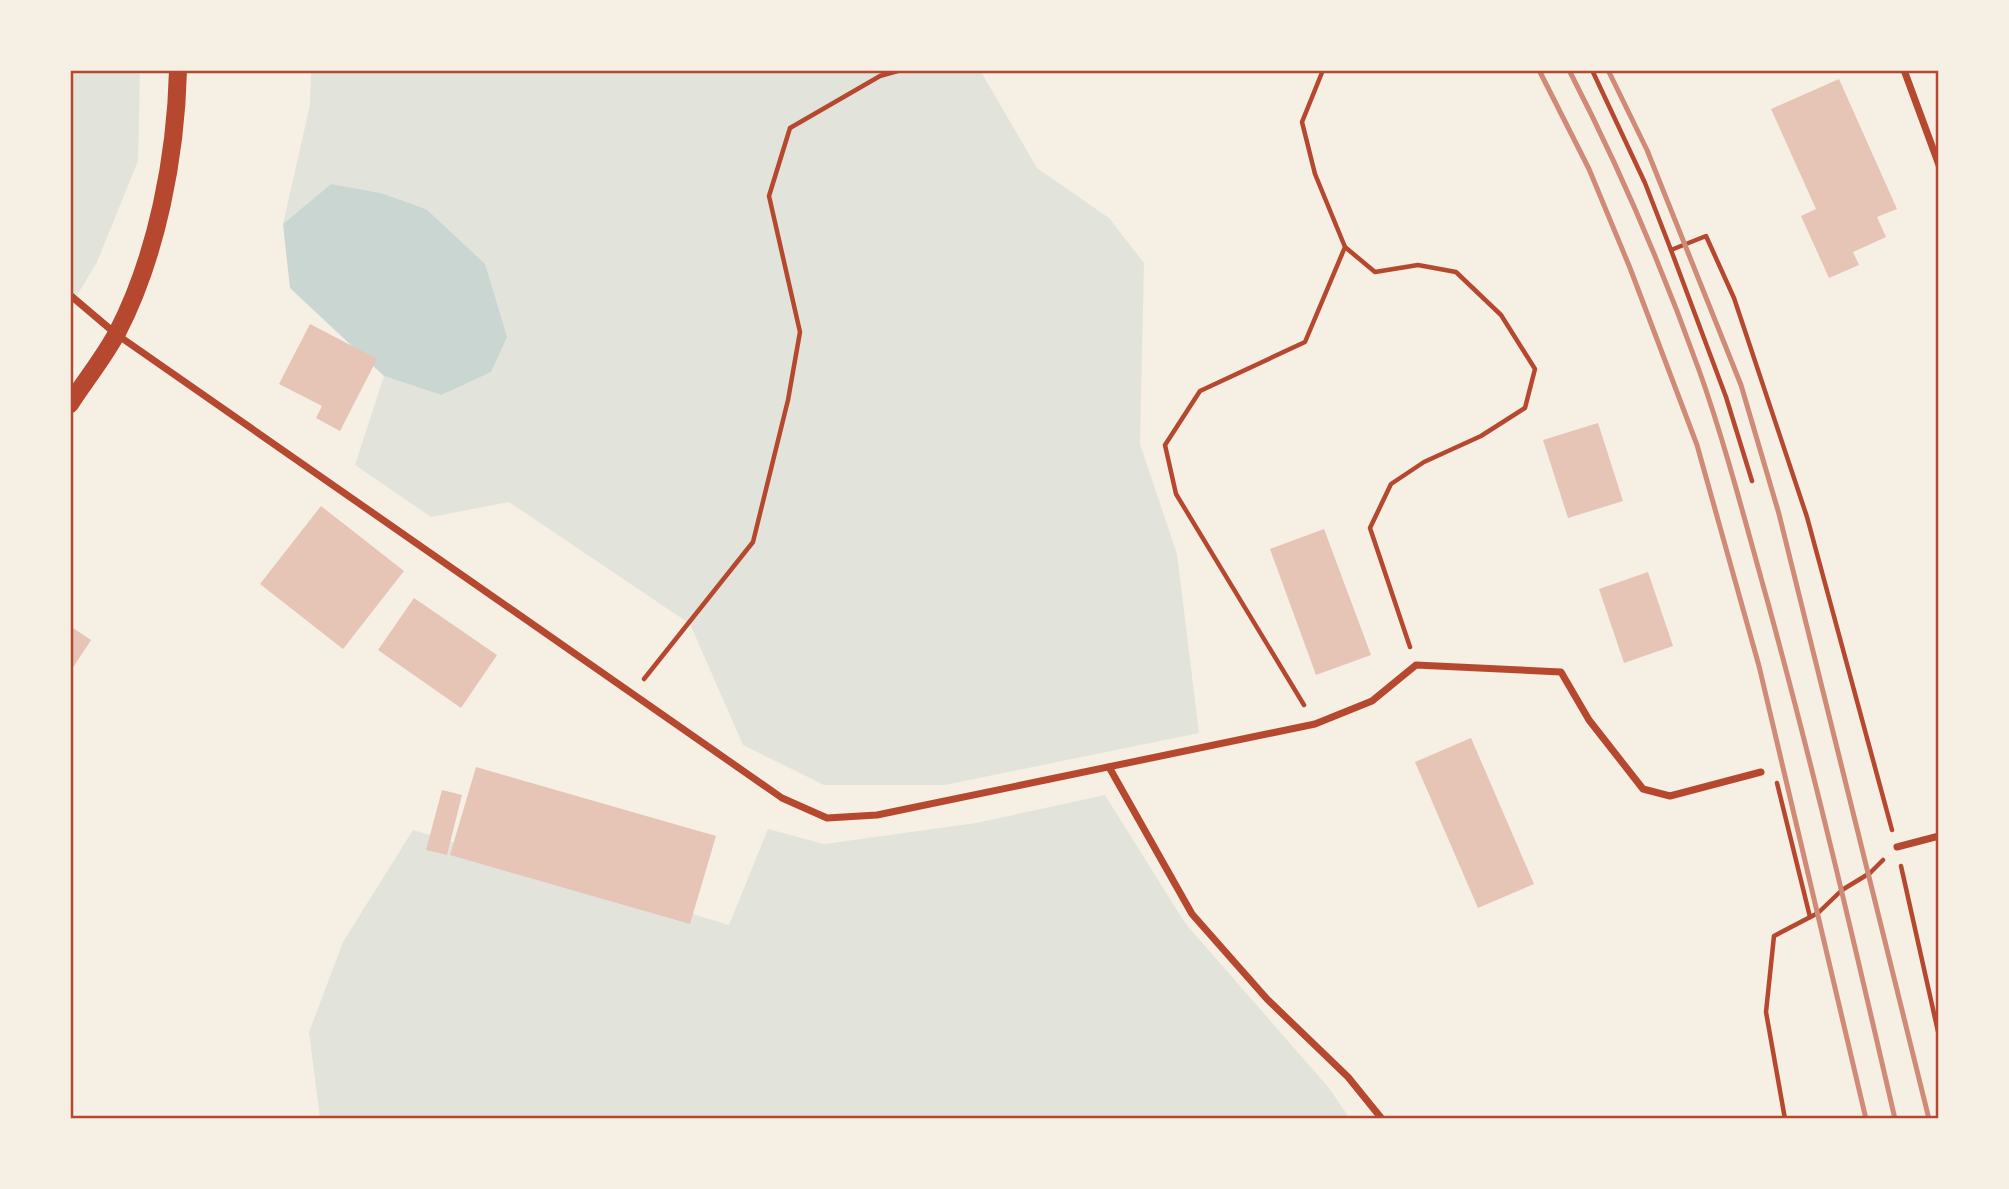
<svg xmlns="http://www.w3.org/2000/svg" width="2009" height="1189" viewBox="0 0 2009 1189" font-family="'IBM Plex Sans',sans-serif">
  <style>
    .green { fill: #e2e4dc }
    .water { fill: #c9d6d2 }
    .building { fill: #e6c5b7 }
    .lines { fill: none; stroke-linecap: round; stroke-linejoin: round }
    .path { stroke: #b5482f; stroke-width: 4.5 }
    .minor { stroke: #b5482f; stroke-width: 7 }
    .primary { stroke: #b5482f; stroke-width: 18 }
    .rail { stroke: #cf8b77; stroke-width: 5 }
    .neatline { fill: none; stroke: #b5482f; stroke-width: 2.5 }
  </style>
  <rect width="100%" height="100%" fill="#f6efe4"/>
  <g class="green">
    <path d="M70,70H140L138,161L97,262L70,307Z"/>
    <path d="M311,70H980L1037,168L1109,218L1144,263L1140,444L1177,554L1199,733L945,785H824L743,745L690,624L509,502L431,517L355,465L384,376L441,395L426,209L381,193L331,184L283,224L310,105Z"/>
    <path d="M1105,795L1185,923L1329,1088L1350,1119H320L309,1032L343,942L413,830L729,925L768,829L824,844L976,823Z"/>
  </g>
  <path class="water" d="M331,184L381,193L426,209L485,264L507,337L491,372L441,395L384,376L290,288L283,224Z"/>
  <g class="building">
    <path d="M1839,79L1897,209L1877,217L1886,237L1853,252L1859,265L1829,278L1801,216L1816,209L1771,109Z"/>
    <path d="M310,324L377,359L340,431L316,418L322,406L279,384Z"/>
    <path d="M1598,423L1623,501L1568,518L1543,440Z"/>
    <path d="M321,506L404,571L343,649L260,584Z"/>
    <path d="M1324,529L1371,655L1316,675L1270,549Z"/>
    <path d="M1648,572L1673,646L1624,663L1599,589Z"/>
    <path d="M414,598L497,655L461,708L378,650Z"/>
    <path d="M70,626L91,640L70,672Z"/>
    <path d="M1471,738L1534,884L1478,908L1415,762Z"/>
    <path d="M476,767L716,836L690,924L450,855Z"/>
    <path d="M442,790L462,795L447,855L426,850Z"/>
  </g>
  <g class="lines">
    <g class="path">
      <path d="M1323,70L1302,122L1315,174L1345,247L1375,272L1418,265L1456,272L1501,315L1535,369L1525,408L1481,436L1424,462L1391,484L1370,528L1410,647"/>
      <path d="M1592,70L1645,183L1671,250"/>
      <path d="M1752,481L1726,397L1671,250L1706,236L1734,298L1807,517L1892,830"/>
      <path d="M644,679L753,542L788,400L800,332L769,196L790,128L880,76L901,70"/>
      <path d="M1304,705L1176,494L1165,445L1200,391L1305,342L1345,247"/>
      <path d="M1777,783L1810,917"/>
      <path d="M1901,866L1939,1036"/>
      <path d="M1785,1119L1766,1012L1774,936L1818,913L1842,890L1870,873L1883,860"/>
    </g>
    <g class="minor">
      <path d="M1904,70L1939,165"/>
      <path d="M70,295L116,334L782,798L827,818L877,815L1315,724L1372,701L1416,665L1561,672L1589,720L1643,789L1670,796L1761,772"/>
      <path d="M1109,767L1192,914L1267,999L1348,1077L1382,1119"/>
      <path d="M1897,847L1939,836"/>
    </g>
    <path class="primary" d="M70,404C85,381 104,357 117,333C157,256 176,156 178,70"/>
    <g class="rail">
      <path d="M1539,70L1589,169L1630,268L1697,445L1759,666L1866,1119"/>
      <path d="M1569,70C1619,167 1662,267 1699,370C1726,446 1746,525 1768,603C1815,774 1855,946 1895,1119"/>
      <path d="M1608,70L1647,150L1741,385L1779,514L1929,1119"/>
    </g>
  </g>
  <rect width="2009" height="1189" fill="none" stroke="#f6efe4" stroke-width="144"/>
  <rect x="72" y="72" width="1865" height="1045" class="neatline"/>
</svg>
